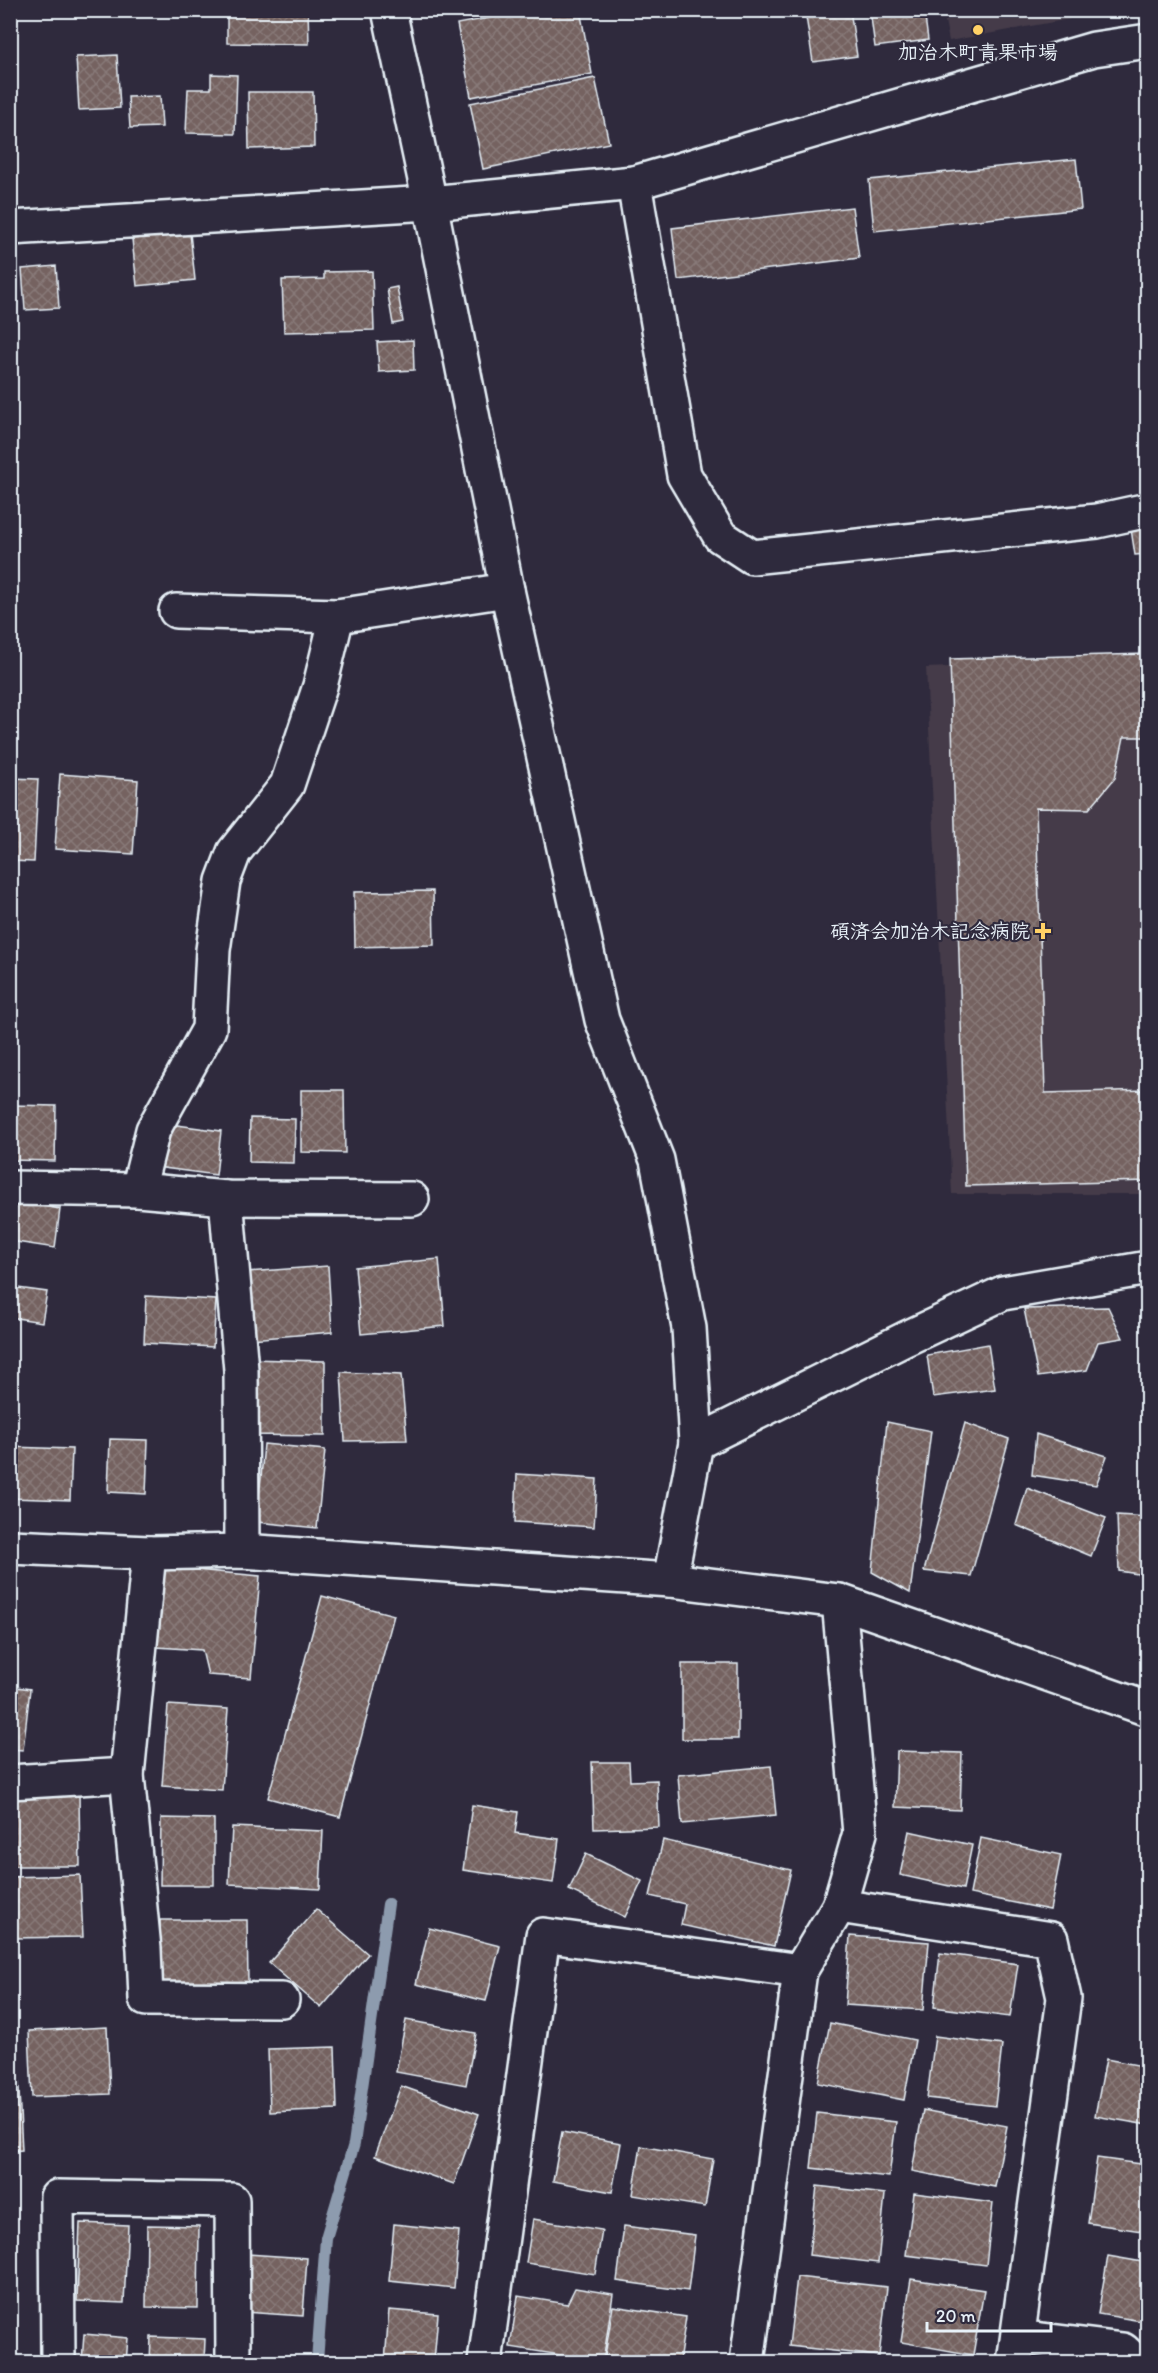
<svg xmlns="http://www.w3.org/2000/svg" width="1158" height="2373" viewBox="0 0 1158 2373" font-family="Itim,'Klee One',sans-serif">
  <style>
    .built { fill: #443b48 }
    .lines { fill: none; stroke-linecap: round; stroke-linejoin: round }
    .stream { stroke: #8d9bae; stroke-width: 12 }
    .building { fill: url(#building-cross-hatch); stroke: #e8f1f8; stroke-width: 1.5 }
    .minor-casing { stroke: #e8f1f8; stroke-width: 38 }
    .minor { stroke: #2f2a3d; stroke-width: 33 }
    .poi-dot { fill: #ffd166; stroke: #2f2a3d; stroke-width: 2 }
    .labels { text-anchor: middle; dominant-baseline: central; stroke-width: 4.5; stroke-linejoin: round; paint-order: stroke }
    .poi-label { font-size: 20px; font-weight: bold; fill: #e8f1f8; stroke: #2f2a3d }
  </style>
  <defs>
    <pattern id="building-cross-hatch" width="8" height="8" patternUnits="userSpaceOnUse" patternTransform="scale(1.5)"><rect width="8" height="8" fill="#746261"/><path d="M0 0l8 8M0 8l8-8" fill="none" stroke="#887978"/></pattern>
  </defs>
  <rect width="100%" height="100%" fill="#2f2a3d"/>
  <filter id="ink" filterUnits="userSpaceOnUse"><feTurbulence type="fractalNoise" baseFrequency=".0167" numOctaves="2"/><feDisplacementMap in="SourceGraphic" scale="12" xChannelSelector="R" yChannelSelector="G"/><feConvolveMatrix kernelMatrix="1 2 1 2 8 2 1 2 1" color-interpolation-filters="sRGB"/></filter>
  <g filter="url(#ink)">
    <g class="built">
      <path d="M943,11H1069L1070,19L949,41Z"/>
      <path d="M1147,659V1194H952L926,668Z"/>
    </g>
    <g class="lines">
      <path class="stream" d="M317,2362L326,2238L354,2144L388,1904"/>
    </g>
    <g class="building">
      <path d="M227,10H308L309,44L227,43Z"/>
      <path d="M531,10H580L592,74L471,97L457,24Z"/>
      <path d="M805,10H850L857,56L813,62Z"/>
      <path d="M870,10H924L928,40L875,47Z"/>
      <path d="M117,55L120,108L79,110L76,57Z"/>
      <path d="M211,74L237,75L235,134L186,133L188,89H211Z"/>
      <path d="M595,78L609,143L483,169L470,103Z"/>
      <path d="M248,92H313L314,147L249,149Z"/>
      <path d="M160,96L162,127L130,128L128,97Z"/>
      <path d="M1076,159L1081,209L874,231L869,180Z"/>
      <path d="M852,207L859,258L678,280L672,228Z"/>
      <path d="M190,233L195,280L137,286L132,239Z"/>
      <path d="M56,266L59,308L25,310L22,269Z"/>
      <path d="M372,271L374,330L284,332L282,280L324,279V272Z"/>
      <path d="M397,287L403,322L393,324L387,289Z"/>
      <path d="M413,340L414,370L379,372L377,342Z"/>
      <path d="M1148,527V554L1135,555L1131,529Z"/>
      <path d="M1148,654V737H1124L1115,778L1089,809L1036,808L1045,1093L1148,1090V1181L966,1186L950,659Z"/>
      <path d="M60,774L138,780L133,854L55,849Z"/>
      <path d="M10,778L38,779L34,862L10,861Z"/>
      <path d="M433,891L434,945L355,947L354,892Z"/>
      <path d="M301,1090H344L345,1153L301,1152Z"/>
      <path d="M10,1105L56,1106L55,1161L10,1160Z"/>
      <path d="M250,1118L295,1119L294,1163L249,1162Z"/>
      <path d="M162,1123L221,1131L216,1175L156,1167Z"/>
      <path d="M10,1201L60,1209L55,1248L10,1241Z"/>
      <path d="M439,1259L445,1326L361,1334L355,1267Z"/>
      <path d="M328,1266L332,1332L251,1339L246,1272Z"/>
      <path d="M10,1287L47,1292L42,1322L10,1317Z"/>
      <path d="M146,1296L216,1300L213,1347L144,1343Z"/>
      <path d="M1108,1307L1123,1338L1098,1342L1087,1370L1038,1377L1024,1309Z"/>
      <path d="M988,1344L995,1389L933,1397L927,1355Z"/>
      <path d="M248,1359L325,1361V1436L248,1435Z"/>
      <path d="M341,1372L401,1375L407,1440L345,1441Z"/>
      <path d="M887,1422L931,1431L910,1593L872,1572Z"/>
      <path d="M965,1423L1009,1439L971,1576L924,1571Z"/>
      <path d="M1036,1434L1107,1456L1096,1485L1032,1475Z"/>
      <path d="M110,1439L148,1440L146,1494L108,1492Z"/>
      <path d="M264,1444L325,1450L317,1528L257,1522Z"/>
      <path d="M10,1447L72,1449L70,1500L10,1498Z"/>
      <path d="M517,1474L597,1479L594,1527L515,1522Z"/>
      <path d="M1027,1488L1106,1518L1091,1556L1016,1525Z"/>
      <path d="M1117,1515L1148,1517V1597H1145L1138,1574L1119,1571Z"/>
      <path d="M163,1567L260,1576L251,1678L208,1675L202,1650L157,1647Z"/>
      <path d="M322,1596L394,1615L340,1817L268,1798Z"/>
      <rect x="682" y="1664" width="56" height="75"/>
      <path d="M10,1686L30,1689L23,1750L10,1749Z"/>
      <path d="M168,1705L228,1709L222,1790L162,1786Z"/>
      <path d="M897,1751L962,1753L960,1810L895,1807Z"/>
      <path d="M592,1762H629L630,1781L657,1780L659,1827L594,1829Z"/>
      <path d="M771,1766L776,1815L682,1824L678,1775Z"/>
      <path d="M10,1795H79L80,1866H10Z"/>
      <path d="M472,1805L518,1812L515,1833L559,1839L553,1883L463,1870Z"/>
      <path d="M161,1818L214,1819V1885H160Z"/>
      <path d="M232,1827L323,1831L320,1889L229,1884Z"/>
      <path d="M909,1831L972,1845L963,1889L900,1875Z"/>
      <path d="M981,1838L1061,1855L1050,1910L970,1894Z"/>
      <path d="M663,1840L791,1870L774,1946L681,1925L685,1904L650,1896Z"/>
      <path d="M586,1854L642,1881L625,1917L569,1890Z"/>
      <path d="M80,1875L83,1937L10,1938V1877Z"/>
      <path d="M316,1909L368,1954L321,2008L269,1963Z"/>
      <path d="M160,1920H247L248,1982L161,1984Z"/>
      <path d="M429,1928L500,1946L486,2001L416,1984Z"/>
      <path d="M850,1936L929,1942L923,2010L845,2005Z"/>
      <path d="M940,1953L1018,1964L1010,2017L934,2007Z"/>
      <path d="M406,2020L476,2033L466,2085L396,2072Z"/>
      <path d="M830,2023L915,2040L904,2100L818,2083Z"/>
      <path d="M107,2027L110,2094L32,2097L29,2031Z"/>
      <path d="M935,2036L1002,2045L995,2106L927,2098Z"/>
      <path d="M335,2047L337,2109L270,2112L268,2049Z"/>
      <path d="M1106,2059L1148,2067V2125L1095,2116Z"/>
      <path d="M10,2071H18L22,2150L10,2151Z"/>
      <path d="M401,2086L479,2114L454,2184L375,2156Z"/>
      <path d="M923,2110L1007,2126L995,2187L912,2171Z"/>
      <path d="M817,2113L896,2122L889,2177L811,2168Z"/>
      <path d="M562,2132L621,2143L612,2192L553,2181Z"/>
      <path d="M641,2146L713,2159L705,2207L633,2195Z"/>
      <path d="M1097,2158L1148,2165V2232L1088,2223Z"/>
      <path d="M817,2186L885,2194L878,2263L809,2255Z"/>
      <path d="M914,2193L993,2203L986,2265L906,2255Z"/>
      <path d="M533,2219L602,2230L595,2274L526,2263Z"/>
      <path d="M80,2223L128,2225L124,2303L77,2301Z"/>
      <path d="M394,2224L459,2231L454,2288L389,2281Z"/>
      <path d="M147,2225L199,2226L198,2308L146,2307Z"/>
      <path d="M624,2226L695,2235L688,2291L617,2281Z"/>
      <path d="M247,2254L307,2258L303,2316L243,2312Z"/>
      <path d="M1108,2256L1148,2263V2322L1098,2314Z"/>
      <path d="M797,2277L887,2287L879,2356L789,2346Z"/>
      <path d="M911,2279L984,2290L973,2355L901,2342Z"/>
      <path d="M575,2288L613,2294L603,2362L510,2347L518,2296L567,2304Z"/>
      <path d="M613,2306L686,2317L679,2362H644L605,2356Z"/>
      <path d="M389,2310L438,2314L434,2362H385Z"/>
      <path d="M10,2316L20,2362H10Z"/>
      <path d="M84,2334L128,2338L126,2362H82Z"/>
      <path d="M151,2337L205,2339L204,2362H150Z"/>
    </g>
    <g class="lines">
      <defs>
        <g id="minor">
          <path d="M389,10L430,203L507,590L602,1020L657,1160L689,1328L696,1443L670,1580"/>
          <path d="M634,183L684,475L720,536L752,557L1097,521L1148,510"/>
          <path d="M10,228L430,203L634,183L1094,49L1148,41"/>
          <path d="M176,611L337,616L507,590"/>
          <path d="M10,1188L138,1190L226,1198L412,1199"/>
          <path d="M138,1190L153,1130L209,1029L213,950L223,881L234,852L287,785L320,686L337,616"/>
          <path d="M226,1198L241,1370L242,1551"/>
          <path d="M696,1443L905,1339L1003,1293L1148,1268"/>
          <path d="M10,1547L149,1553L242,1551L670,1580L839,1601L1148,1709"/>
          <path d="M149,1553L127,1775L144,1949L146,1999L282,2000"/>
          <path d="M10,1782L127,1775"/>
          <path d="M839,1906L1051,1939L1064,1998L1014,2362"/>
          <path d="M1018,2337L1123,2350L1136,2362"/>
          <path d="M58,2362L57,2197L232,2200L233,2362"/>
          <path d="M485,2362L543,1935L800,1971"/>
          <path d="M747,2362L800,1971L839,1906L860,1833L839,1601"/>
        </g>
      </defs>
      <use href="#minor" class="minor-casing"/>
      <use href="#minor" class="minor"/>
    </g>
  </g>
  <g class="poi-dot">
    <circle cx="978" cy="30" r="6"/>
    <path d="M1040 922h6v6h6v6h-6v6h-6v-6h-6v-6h6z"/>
  </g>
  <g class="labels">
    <g class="poi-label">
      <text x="978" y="52">加治木町青果市場</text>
      <text x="1030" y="931" text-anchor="end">碩済会加治木記念病院</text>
    </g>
  </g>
  <rect width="1158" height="2373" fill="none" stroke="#2f2a3d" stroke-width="36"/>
  <rect x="18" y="18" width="1122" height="2337" fill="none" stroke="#e8f1f8" stroke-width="2" filter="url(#ink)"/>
  <path d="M927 2322v9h124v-9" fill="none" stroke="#e8f1f8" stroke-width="3"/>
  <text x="936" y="2322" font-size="18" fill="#e8f1f8" stroke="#2f2a3d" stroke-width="4.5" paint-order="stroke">20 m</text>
</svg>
